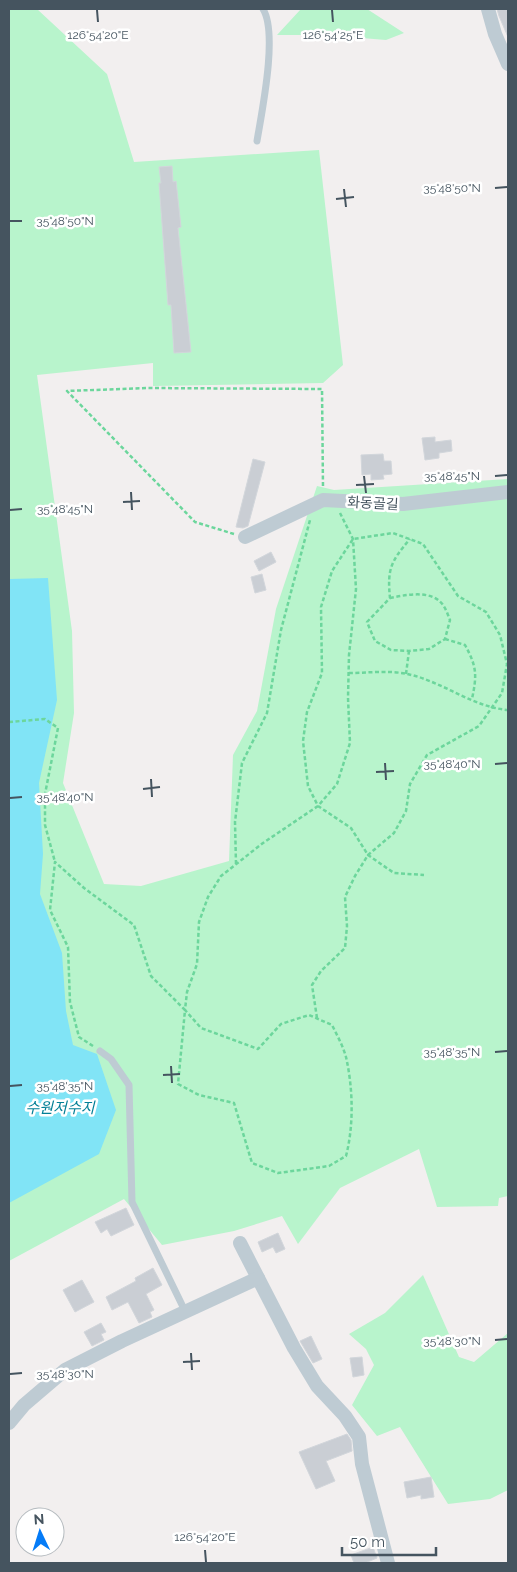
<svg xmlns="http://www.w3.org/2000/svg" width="517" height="1572" viewBox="0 0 517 1572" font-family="Raleway,'Noto Sans KR',sans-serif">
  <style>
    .green { fill: #b8f4cc }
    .water { fill: #81e4f6 }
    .building { fill: #caced4; stroke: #d2d6db }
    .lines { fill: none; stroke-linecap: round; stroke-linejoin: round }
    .path { stroke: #6cd69c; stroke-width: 2.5; stroke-dasharray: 4 2.5; stroke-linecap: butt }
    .lane { stroke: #becbd3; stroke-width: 7 }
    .street { stroke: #becbd3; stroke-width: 14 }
    .ticks { fill: none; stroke: #45545f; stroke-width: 2 }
    .labels { text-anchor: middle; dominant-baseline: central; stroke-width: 5; stroke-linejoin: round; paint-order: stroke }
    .street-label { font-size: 14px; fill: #45545f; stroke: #fff }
    .water-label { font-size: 15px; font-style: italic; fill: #037f96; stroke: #fff }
    .ticks-label { font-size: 12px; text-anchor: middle; fill: #45545f; stroke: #fff; stroke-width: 5; stroke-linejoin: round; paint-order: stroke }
  </style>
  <rect width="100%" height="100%" fill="#f2efef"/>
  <g class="green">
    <path d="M9,9H37L107,74L134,162L319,150L343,365L323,383L153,386V363L37,375L72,631L74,713L63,783L104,884L141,886L229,861L233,755L257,711L276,609L317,486L334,490L508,479V1196L499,1198L498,1206L437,1207L419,1149L340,1188L298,1244L282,1216L234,1231L162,1245L124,1199L9,1261Z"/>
    <path d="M301,9H367L404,33L386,40L325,35H277Z"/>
    <path d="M423,1275L459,1357L474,1362L508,1333V1490L490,1499L448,1504L400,1427L377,1436L352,1405L374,1365L366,1349L349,1334L385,1313Z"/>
  </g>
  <path class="water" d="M48,578L57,700L39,783L43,854L40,894L62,953L66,1011L73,1045L97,1054L116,1110L99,1154L9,1203V579Z"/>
  <g class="building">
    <path d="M497,9H508V37L499,16Z"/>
    <path d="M172,166L173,182L176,181L181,227L178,228L191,352L174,353L171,305H168L159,183H161L159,167Z"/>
    <path d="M435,437V442L451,440L452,451L439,453V458L425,460L422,438Z"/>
    <path d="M383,454L384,461H391L392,474L383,475L384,479L371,480V474L362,475L361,455Z"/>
    <path d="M253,459L265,462L248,526L243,528L236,527Z"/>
    <path d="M271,552L276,562L259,571L254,561Z"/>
    <path d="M262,574L266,590L255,593L251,577Z"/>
    <path d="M126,1208L134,1225L111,1236L107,1229L101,1233L95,1222Z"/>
    <path d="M278,1233L285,1249L276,1253L273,1247L262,1252L258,1242Z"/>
    <path d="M153,1268L162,1285L146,1294L154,1310L150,1312L152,1317L139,1323L128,1302L112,1310L106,1297L136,1281L135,1278Z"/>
    <path d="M82,1280L94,1302L75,1312L63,1290Z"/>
    <path d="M101,1323L106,1332L101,1334L104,1340L92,1346L84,1332Z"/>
    <path d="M311,1336L322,1359L313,1363L300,1341Z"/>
    <path d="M362,1357L364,1375L353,1377L350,1358Z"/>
    <path d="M347,1434L351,1440L352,1451L326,1461L335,1481L316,1489L299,1452Z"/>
    <path d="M431,1477L434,1497L421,1499V1495L407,1498L404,1482Z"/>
    <path d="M373,1547L377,1558L365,1563H354L351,1555Z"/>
  </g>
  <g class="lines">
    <g class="path">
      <path d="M234,534L195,522L67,391L146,388L322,389L323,487"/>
      <path d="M390,598C405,595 432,589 443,605C446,609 448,615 450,620L445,639L429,649L409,651L391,650L375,641L367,622L390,598C387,569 391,561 410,539"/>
      <path d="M445,639L465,645C477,667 477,675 472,699"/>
      <path d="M349,673C367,673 389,670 407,674C442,681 472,707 508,710"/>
      <path d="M406,674L409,651"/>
      <path d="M9,722L45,719L58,728L45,794V825L55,862"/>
      <path d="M236,864L235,822L242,763L267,713L281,630L310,520"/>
      <path d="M317,1018L312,985L321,971L345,948L347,926L345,897L355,876L368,855L394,833L406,811L410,784L427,755L479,726L502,693L507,664L500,635L486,612L458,596L423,544L393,533L353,539L332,571L321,607L322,673L307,712L303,741L308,786L318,806L351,828L368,855L394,873L424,875"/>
      <path d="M93,1046L79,1037L70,1002L68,947L50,910L55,862L84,888L134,925L151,976L185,1010L178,1084L199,1095L234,1103L252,1163L278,1173L329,1166L346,1156C354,1125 353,1088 346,1057C343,1046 337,1035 332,1025L309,1015L281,1024L258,1049L201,1028L185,1010L187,992L197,964L199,922L208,897L221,876L263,843L318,806L337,784L350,743L348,698L349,655L356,589L353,539L340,513"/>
    </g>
    <g class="lane">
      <path d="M257,141C262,111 278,33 263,9"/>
      <path d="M100,1051L111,1059L129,1085L132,1202L185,1311"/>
    </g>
    <g class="street">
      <path d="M488,9L495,34L508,64"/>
      <path d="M245,537L323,500L403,504L508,492"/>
      <path d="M240,1243L294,1348L317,1386L345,1416L359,1437L362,1464L388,1563"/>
      <path d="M9,1423L24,1405L65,1370L122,1341L258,1278"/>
    </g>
  </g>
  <path class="ticks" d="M97,10L98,22M332,10L333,22M495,188L507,187M344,189L346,207M336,199L354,197M10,221H22M364,476L366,493M495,476L507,475M356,485L374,484M131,492L132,510M123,502L140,501M10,510L22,509M385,763L386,780M495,764L507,763M376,772L394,771M151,779L152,797M143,789L160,787M10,798L22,797M495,1052L507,1051M171,1066L172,1083M163,1075L180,1074M10,1086L22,1085M495,1340L507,1339M191,1353L192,1370M183,1362L200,1361M10,1374L22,1373M205,1550L206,1562"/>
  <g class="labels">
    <g class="street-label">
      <text transform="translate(373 503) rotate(3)">화동골길</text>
    </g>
    <g class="water-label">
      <text x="60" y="1108">수원저수지</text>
    </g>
  </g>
  <g class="ticks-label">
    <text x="98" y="39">126°54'20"E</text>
    <text x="333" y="39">126°54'25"E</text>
    <text x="452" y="192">35°48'50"N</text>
    <text x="65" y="225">35°48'50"N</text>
    <text x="452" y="480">35°48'45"N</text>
    <text x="65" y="513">35°48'45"N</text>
    <text x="452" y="768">35°48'40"N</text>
    <text x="65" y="801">35°48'40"N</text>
    <text x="452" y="1056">35°48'35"N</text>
    <text x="65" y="1090">35°48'35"N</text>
    <text x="452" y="1345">35°48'30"N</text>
    <text x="65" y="1378">35°48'30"N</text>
    <text x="205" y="1541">126°54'20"E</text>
  </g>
  <rect width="517" height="1572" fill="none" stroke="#45545f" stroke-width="20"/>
  <g transform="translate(40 1532) rotate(356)"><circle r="24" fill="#ffffff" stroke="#b5bbbf"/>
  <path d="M0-4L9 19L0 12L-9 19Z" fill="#047bf7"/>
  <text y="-8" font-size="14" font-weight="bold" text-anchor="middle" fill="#45545f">N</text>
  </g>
  <path d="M342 1547v8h94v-8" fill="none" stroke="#45545f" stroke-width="2.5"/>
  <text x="350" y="1547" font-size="15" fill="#45545f" stroke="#ffffff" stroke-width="4" paint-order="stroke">50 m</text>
</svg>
